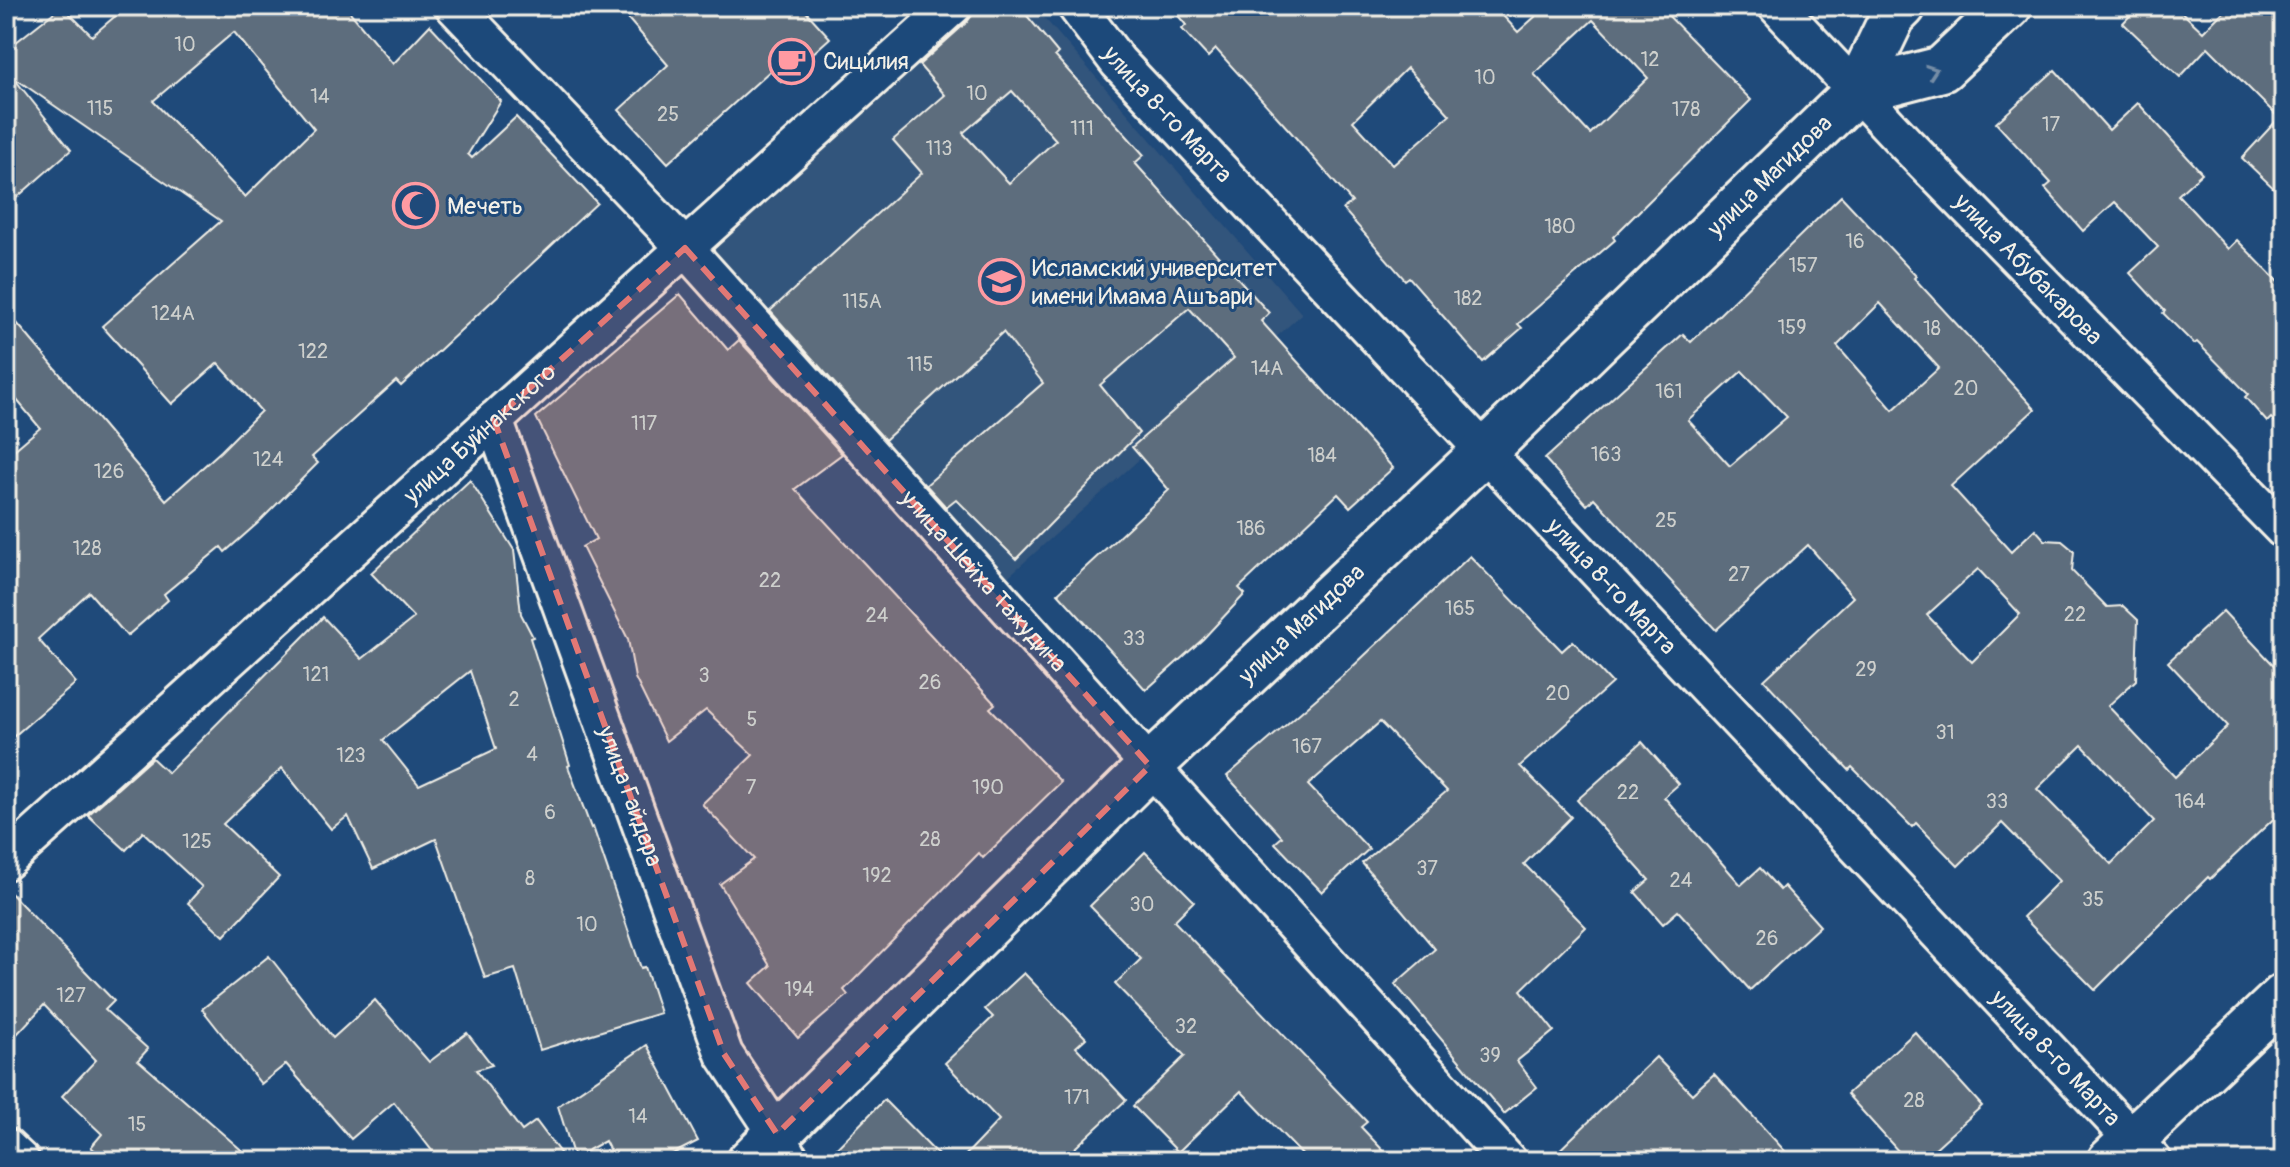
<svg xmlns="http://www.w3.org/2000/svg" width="2290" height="1167" viewBox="0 0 2290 1167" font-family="Pangolin,sans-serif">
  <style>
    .built { fill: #32547b }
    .building { fill: #5d6d7d; stroke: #f4f1e8; stroke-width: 2; fill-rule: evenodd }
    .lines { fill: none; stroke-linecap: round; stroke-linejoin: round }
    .minor-casing { stroke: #f4f1e8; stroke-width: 42 }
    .secondary-casing { stroke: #f4f1e8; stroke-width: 50 }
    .minor { stroke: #1f4a7a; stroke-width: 36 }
    .secondary { stroke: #1f4a7a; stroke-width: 44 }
    .oneway { stroke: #748da6 }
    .marked { fill: #e27875; fill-opacity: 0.2; stroke: #e27875; stroke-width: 6; stroke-dasharray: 16 10; stroke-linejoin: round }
    .labels { text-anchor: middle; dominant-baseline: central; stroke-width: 6; stroke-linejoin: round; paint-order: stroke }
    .number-label { font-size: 20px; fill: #ced0cd }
    .poi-label { font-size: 24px; fill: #f4f1e8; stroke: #1f4a7a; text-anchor: start }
    .street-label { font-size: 24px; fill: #f4f1e8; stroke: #1f4a7a }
  </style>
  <rect width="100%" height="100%" fill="#1f4a7a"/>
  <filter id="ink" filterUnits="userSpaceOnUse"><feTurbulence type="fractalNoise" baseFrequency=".0125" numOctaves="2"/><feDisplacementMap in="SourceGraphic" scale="16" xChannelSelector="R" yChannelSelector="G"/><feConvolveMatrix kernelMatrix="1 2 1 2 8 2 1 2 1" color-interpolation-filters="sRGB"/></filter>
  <g filter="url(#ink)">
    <path class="built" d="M919,6H1034L1302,314L1001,583L699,249Z"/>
    <g class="building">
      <path d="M62,6L92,36L127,6H345L393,64L430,25L501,101L468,154L472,158L516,117L597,203L401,386L396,381L312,457L318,463L259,522L225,552L221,547L164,594L168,600L127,636L89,592L38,639L76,683L6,743V457L40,428L6,387V310L166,500L221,451L261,411L218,363L172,404L102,326L221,221L13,77L71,150L6,207V50ZM234,32L314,129L245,197L153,101Z"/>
      <path d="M617,6H801L830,38L781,82L771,70L668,163L619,110L668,65Z"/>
      <path d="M979,6H1019L1058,53L1055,56L1144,155L1135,163L1269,313L1261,321L1393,468L1350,507L1338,494L1239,588L1245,594L1203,639L1146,690L1058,593L1169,490L1132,447L1234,358L1189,308L1100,385L1139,433L1016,559L956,499L946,507L926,485L1043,383L1003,332L885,440L770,311L922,173L893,140L945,95L919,65L967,22ZM1012,91L1056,140L1009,183L963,133Z"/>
      <path d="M1170,6H1494L1518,32L1547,6H1659L1751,100L1613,237L1615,240L1518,324L1522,328L1483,362L1409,277L1405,280L1343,209L1352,202L1289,130L1216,49L1208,57L1182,29L1186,25ZM1593,20L1648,78L1590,134L1534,74ZM1407,68L1450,115L1393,165L1353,121Z"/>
      <path d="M2139,6H2175L2203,32L2229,6H2284V198L2242,158L2279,118L2208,47L2180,77L2123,23Z"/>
      <path d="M2055,70L2109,130L2138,103L2202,173L2178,195L2228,249L2237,240L2284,288V431L2271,418L2267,422L2245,397L2248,394L2197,342L2194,344L2163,313L2165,311L2130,273L2158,247L2115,202L2083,231L2045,188L2051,183L1996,123Z"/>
      <path d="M1841,196L1916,276L1914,278L2035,409L1951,486L2011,552L2035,529L2045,540L2062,541L2074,551L2072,571L2107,607L2123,606L2138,620L2136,680L2108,706L2175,777L2228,726L2168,662L2223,611L2284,676V809L2210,879L2208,877L2095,990L2023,917L2059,881L2002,823L1958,866L1916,823L1912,827L1852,767L1849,770L1764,680L1853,597L1808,545L1716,630L1594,498L1587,505L1545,459L1683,334L1691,342ZM1880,303L1939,368L1893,410L1837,346ZM1742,371L1787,417L1730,466L1688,420ZM1978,569L2020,614L1972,662L1927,615ZM2082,745L2154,821L2111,864L2037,789Z"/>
      <path d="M680,294L728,350L739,340L842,454L795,489L995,704L990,708L1061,782L983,858L979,853L844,990L848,995L798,1038L751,983L770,966L720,884L754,859L702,804L753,755L706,710L666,741L635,678L628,639L582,547L596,539L536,417Z"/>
      <path d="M470,480L514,550L521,614L533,637L530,638L570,765L568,766L591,828L593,827L641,968L645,967L660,1013L540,1050L515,969L485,978L436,839L373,869L348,816L331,829L282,768L223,824L279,877L224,936L188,903L202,887L143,832L126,850L88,815L152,758L168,773L323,617L362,659L414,618L371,573ZM470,671L496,749L419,785L383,740Z"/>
      <path d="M1470,556L1562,651L1573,641L1612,683L1520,766L1571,817L1524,864L1586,927L1521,990L1554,1031L1517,1061L1537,1087L1504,1114L1395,984L1435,949L1362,863L1447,791L1380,722L1308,785L1369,849L1322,892L1275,843L1282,837L1227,776L1347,672Z"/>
      <path d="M1642,742L1679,784L1664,797L1741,885L1760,868L1780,890L1784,886L1820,926L1750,990L1678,911L1663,924L1635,892L1649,880L1577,800Z"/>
      <path d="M1145,852L1194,901L1174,921L1367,1122L1361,1127L1393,1161H1308L1241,1091L1178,1152L1133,1106L1185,1056L1115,984L1141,959L1090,906Z"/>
      <path d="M6,888L114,1001L105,1010L148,1049L138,1060L254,1161H106L91,1147L102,1134L62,1096L96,1060L44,1005L6,1046Z"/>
      <path d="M269,956L333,1038L375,1000L429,1062L467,1033L492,1065L476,1070L522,1131L536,1121L566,1161H440L394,1102L351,1139L286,1064L261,1084L202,1009Z"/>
      <path d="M1024,973L1086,1038L1076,1047L1126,1100L1061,1161H960L999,1120L945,1063L993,1017L985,1009Z"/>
      <path d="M1915,1032L1982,1106L1921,1161H1907L1847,1094Z"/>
      <path d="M647,1045L698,1141L659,1161H615L605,1141L574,1158L558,1106Z"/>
      <path d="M1656,1057L1692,1094L1714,1074L1794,1161H1548Z"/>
      <path d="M884,1100L944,1161H824Z"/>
    </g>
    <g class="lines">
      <defs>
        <g id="minor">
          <path id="s1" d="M454,6L685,248L1196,817L1508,1161"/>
          <path id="s2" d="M1076,6L1118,62L2153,1161"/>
          <path id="s3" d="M1777,6L1906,144L2284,530"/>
          <path id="s4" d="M494,420L724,1054L777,1134L791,1161"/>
          <path id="s5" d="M6,861L953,6"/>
          <path d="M6,1147L21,1161"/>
        </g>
        <g id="secondary">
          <path d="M1857,91L1942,69L2009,6"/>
          <path id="s6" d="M750,1161L1150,766L1485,451L1857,91L1893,16L1903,6"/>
          <path d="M2110,1161L2284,996"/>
        </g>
      </defs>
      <use href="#minor" class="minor-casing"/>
      <use href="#secondary" class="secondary-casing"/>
      <use href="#minor" class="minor"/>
      <use href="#secondary" class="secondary"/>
    </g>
    <defs><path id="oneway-chevron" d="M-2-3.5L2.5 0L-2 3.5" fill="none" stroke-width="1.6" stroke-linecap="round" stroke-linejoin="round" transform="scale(2)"/></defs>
    <use class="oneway" href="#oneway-chevron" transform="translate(1932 71) rotate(-19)"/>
  </g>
  <path class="marked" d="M685,248L1150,766L777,1134L724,1054L494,420Z"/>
  <defs>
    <symbol id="cafe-ring" viewBox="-11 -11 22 22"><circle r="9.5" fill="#1f4a7a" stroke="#ff9aa2" stroke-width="1.5"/><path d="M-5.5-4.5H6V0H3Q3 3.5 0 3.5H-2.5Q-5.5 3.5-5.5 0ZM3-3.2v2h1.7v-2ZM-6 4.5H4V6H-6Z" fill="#ff9aa2"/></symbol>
    <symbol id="mosque-ring" viewBox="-11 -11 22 22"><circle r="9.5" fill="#1f4a7a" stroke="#ff9aa2" stroke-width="1.5"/><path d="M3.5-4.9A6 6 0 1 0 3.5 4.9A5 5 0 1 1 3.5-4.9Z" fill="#ff9aa2"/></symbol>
    <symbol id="university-ring" viewBox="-11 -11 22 22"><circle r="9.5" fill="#1f4a7a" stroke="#ff9aa2" stroke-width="1.5"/><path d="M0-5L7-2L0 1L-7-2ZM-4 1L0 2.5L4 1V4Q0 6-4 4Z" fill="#ff9aa2"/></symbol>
  </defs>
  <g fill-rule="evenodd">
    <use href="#cafe-ring" x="766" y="36" width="51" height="51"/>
    <use href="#mosque-ring" x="390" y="180" width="51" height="51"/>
    <use href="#university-ring" x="976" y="256" width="51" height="51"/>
  </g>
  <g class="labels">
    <g class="number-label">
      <text x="185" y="44">10</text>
      <text x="1650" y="59">12</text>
      <text x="1485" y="77">10</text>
      <text x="977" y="93">10</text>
      <text x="320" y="96">14</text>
      <text x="100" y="108">115</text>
      <text x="1686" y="109">178</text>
      <text x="668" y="114">25</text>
      <text x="2051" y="124">17</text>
      <text x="1082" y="128">111</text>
      <text x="939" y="148">113</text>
      <text x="1560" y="226">180</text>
      <text x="1855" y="241">16</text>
      <text x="1803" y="265">157</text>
      <text x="1468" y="298">182</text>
      <text x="862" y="301">115А</text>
      <text x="173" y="313">124А</text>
      <text x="1792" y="327">159</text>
      <text x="1932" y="328">18</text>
      <text x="313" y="351">122</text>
      <text x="920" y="364">115</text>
      <text x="1267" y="368">14А</text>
      <text x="1966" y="388">20</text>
      <text x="1669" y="391">161</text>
      <text x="644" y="423">117</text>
      <text x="1606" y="454">163</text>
      <text x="1322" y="455">184</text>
      <text x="268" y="459">124</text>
      <text x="109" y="471">126</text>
      <text x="1666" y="520">25</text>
      <text x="1251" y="528">186</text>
      <text x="87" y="548">128</text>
      <text x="1739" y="574">27</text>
      <text x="770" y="580">22</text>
      <text x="1460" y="608">165</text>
      <text x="2075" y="614">22</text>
      <text x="877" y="615">24</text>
      <text x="1134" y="638">33</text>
      <text x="1866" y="669">29</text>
      <text x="316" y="674">121</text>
      <text x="704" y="675">3</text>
      <text x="930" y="682">26</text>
      <text x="1558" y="693">20</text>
      <text x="514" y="699">2</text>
      <text x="752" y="719">5</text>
      <text x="1945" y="732">31</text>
      <text x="1307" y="746">167</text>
      <text x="532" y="754">4</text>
      <text x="351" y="755">123</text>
      <text x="751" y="787">7</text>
      <text x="988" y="787">190</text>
      <text x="1628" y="792">22</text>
      <text x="1997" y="801">33</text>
      <text x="2190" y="801">164</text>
      <text x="550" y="812">6</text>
      <text x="930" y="839">28</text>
      <text x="197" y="841">125</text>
      <text x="1427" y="868">37</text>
      <text x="877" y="875">192</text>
      <text x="530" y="878">8</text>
      <text x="1681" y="880">24</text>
      <text x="2093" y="899">35</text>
      <text x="1142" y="904">30</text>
      <text x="587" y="924">10</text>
      <text x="1767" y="938">26</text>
      <text x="799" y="989">194</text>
      <text x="71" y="995">127</text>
      <text x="1186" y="1026">32</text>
      <text x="1490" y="1055">39</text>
      <text x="1077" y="1097">171</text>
      <text x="1914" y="1100">28</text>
      <text x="638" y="1116">14</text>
      <text x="137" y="1124">15</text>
    </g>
    <g class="poi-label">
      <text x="823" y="61">Сицилия</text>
      <text x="447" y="206">Мечеть</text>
      <text x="1032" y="268">Исламский университет<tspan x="1032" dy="28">имени Имама Ашъари</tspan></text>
    </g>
    <g class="street-label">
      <text stroke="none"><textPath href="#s2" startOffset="142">улица 8-го Марта</textPath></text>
      <text stroke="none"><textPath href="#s6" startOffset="1418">улица Магидова</textPath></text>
      <text stroke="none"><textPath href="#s3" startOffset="364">улица Абубакарова</textPath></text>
      <text stroke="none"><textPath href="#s5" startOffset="638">улица Буйнакского</textPath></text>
      <text stroke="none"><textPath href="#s1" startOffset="782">улица Шейха Тажудина</textPath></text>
      <text stroke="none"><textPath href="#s2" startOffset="790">улица 8-го Марта</textPath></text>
      <text stroke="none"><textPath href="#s6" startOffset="770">улица Магидова</textPath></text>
      <text stroke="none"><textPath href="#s4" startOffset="400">улица Гайдара</textPath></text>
      <text stroke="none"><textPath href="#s2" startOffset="1438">улица 8-го Марта</textPath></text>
    </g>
  </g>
  <rect width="2290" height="1167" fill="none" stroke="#1f4a7a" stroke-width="32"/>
  <rect x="16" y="16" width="2258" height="1135" fill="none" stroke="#f4f1e8" stroke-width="3" filter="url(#ink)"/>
</svg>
